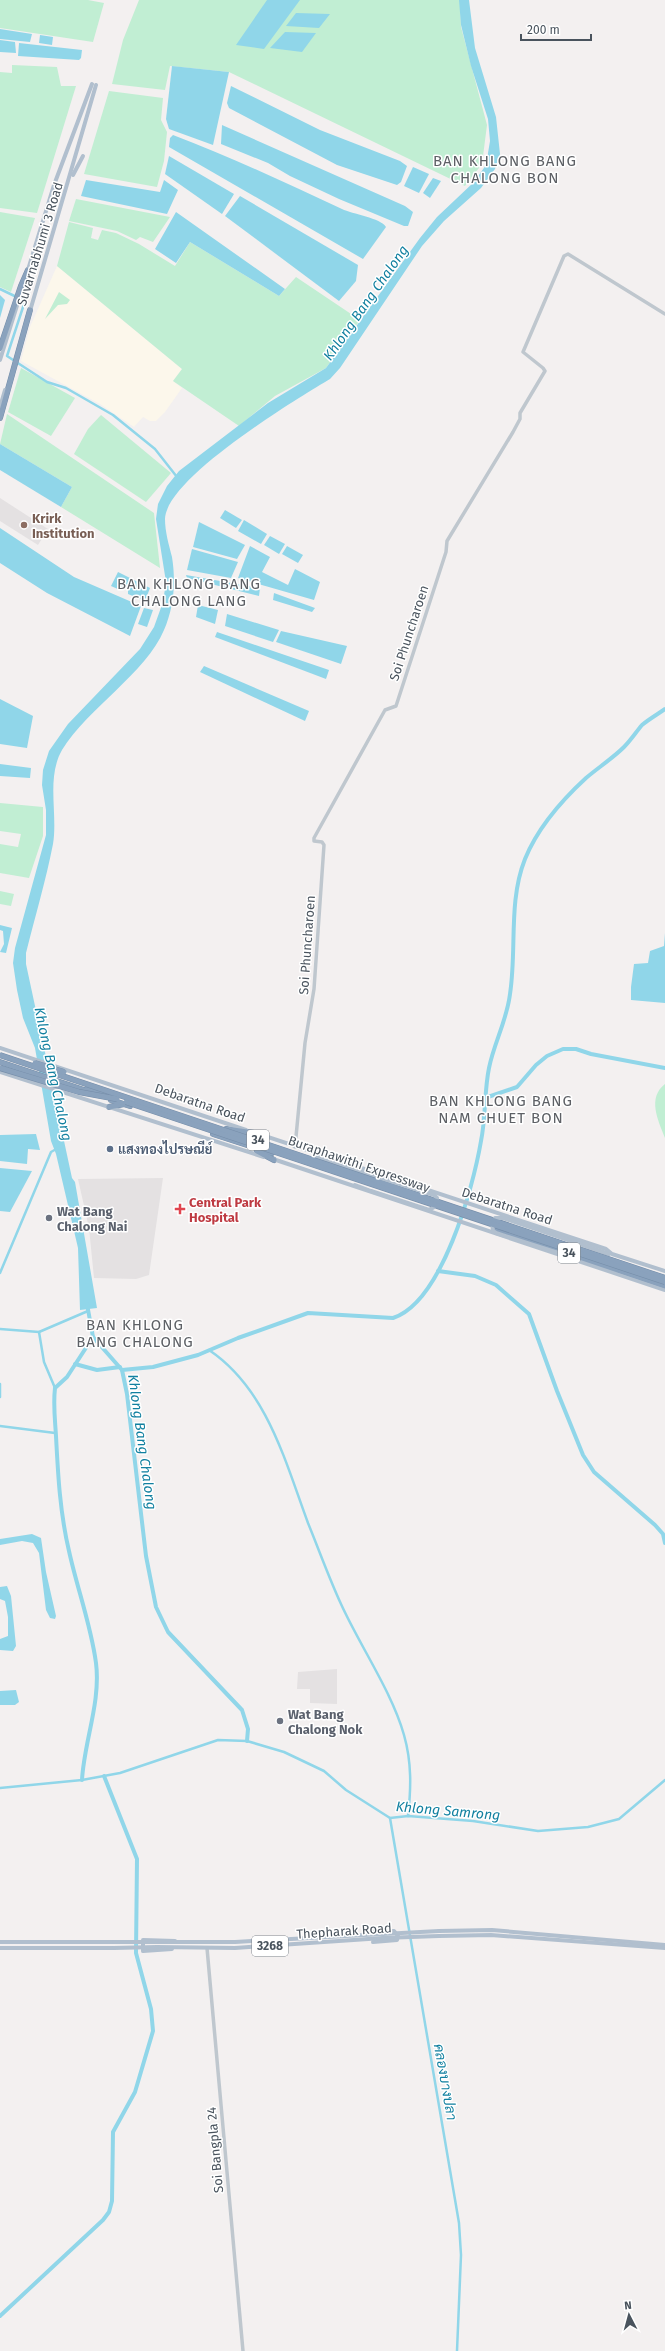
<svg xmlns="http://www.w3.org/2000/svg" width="665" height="2351" viewBox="0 0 665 2351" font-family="'Fira Sans',Sarabun,sans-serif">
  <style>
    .commercial { fill: #fcf7eb }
    .education { fill: #e4e1e2 }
    .green { fill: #c1eed3 }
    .water { fill: #90d6e9 }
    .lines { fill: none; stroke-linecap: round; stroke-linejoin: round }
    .canal { stroke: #90d6e9; stroke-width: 2.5 }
    .river { stroke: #90d6e9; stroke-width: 4 }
    .highway-casing { stroke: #758da9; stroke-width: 6 }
    .minor { stroke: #bfc7ce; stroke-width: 3.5 }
    .major { stroke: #b1bfce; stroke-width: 4 }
    .highway { stroke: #8aa2bd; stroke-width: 5 }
    .highway-bridge-casing { stroke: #758da9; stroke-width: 6; stroke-linecap: butt }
    .major-bridge { stroke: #b1bfce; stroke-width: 4 }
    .highway-bridge { stroke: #8aa2bd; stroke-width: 5 }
    .education-dot { fill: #8d6e63; stroke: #fff; stroke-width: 1.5 }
    .service-dot { fill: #5c6f8a; stroke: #fff; stroke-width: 1.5 }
    .health-dot { fill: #e0444e; stroke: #fff; stroke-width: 1.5 }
    .worship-dot { fill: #6b7280; stroke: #fff; stroke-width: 1.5 }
    .labels { text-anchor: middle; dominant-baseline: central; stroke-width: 3; stroke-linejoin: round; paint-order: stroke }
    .shield { fill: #fff; stroke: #80878e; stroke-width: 1 }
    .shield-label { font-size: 12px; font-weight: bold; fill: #49535d }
    .street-label { font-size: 13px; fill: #49535d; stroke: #fff }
    .education-label { font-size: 13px; font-weight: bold; fill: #785e54; stroke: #fff; text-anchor: start }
    .service-label { font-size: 13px; font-weight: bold; fill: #4e5e75; stroke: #fff; text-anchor: start }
    .health-label { font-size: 13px; font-weight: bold; fill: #be3a42; stroke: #fff; text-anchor: start }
    .worship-label { font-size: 13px; font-weight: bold; fill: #5b616d; stroke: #fff; text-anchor: start }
    .water-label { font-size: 14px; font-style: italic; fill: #1280a0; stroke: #fff }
    .quarter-label { font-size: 15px; letter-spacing: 1px; fill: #5d6065; stroke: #fff }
  </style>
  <rect width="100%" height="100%" fill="#f3f0f0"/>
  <path class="commercial" d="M57,266L182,369L173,381L182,388L165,412L156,421H150L143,417L134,427L100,404L21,361L30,327Z"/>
  <g class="education">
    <path d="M0,498L48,529L38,545L0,521Z"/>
    <path d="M163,1178L149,1275L136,1279L94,1278L89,1228L78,1179Z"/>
    <path d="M337,1669V1704L310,1703V1689H297L298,1672Z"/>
  </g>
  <g class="green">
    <path d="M0,0H88L104,3L93,42L0,28Z"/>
    <path d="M139,0H460L461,27L487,125L482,164L465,186L229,72L170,66L165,90L112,84L123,40Z"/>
    <path d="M12,65L57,67L61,86H76L37,213L0,208V72L12,73Z"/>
    <path d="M109,91L163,98L161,120L167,132L164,161L157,187L84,174Z"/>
    <path d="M76,199L170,217L153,242L140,237L136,240L117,231L69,221Z"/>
    <path d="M0,212L35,218L11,292L0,287Z"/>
    <path d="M69,222L93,228L91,238L98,240L102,230L116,233L139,244L175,266L190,242L279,296L296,277L360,320L326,368L275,396L239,426L173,381L182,369L57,266Z"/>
    <path d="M59,292L70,300L67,304L58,305L45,319Z"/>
    <path d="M21,368L75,398L51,436L8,412Z"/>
    <path d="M7,414L154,513L160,568L61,507L72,487L0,444Z"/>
    <path d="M101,415L171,473L146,502L74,454L88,429Z"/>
    <path d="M0,803L43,807V836L29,878L0,873V844L18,847L21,834L0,831Z"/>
    <path d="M0,891L14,894L11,906L0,904Z"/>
    <path d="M665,1084V1138C658,1120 647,1098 665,1084Z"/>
  </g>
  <g class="water">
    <path d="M267,0H300L264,49L236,45Z"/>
    <path d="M459,0H469L475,48L496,117L500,154L495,169L481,188L444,221L422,246L340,368L330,379C295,400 166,478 165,519C165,532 169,545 172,557C176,582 174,607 164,630C146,673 88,708 62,750C46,778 58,814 53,844C46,880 35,917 26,953V964L72,1178L75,1182L97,1308L80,1310L78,1248L56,1154L51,1141L35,1048L23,1018L17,990L13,963L15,948L46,835V810L42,785L43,770L49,751L68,724L140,649L154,627L163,602L166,582L156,519L158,504L167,486L179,471L268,403L326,368L420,238L437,217L474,182L486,165L490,141L488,119L471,66L461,25Z"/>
    <path d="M296,13L330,14L319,28L286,26Z"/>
    <path d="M0,29L32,34L30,42L0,39Z"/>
    <path d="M285,32L316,33L302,52L270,48Z"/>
    <path d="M40,35L53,37L52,45L39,43Z"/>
    <path d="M0,40L15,42L16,53L0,52Z"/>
    <path d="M19,43L82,50L81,58L79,60L18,56Z"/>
    <path d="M172,66L229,72L213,145L169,129L166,119Z"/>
    <path d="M231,86L320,130L400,161L407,166L401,182L397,185L337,165L229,108L227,103Z"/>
    <path d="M222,125L405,206L413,212L408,226H404L339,199L290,176L268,163L221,144Z"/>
    <path d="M173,135C231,157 286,183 342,209C352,214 381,218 386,227L363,259L169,147L170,138Z"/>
    <path d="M169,156L234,194L222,214L165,174Z"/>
    <path d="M413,167L429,174L419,193L404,186Z"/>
    <path d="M433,178L441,181L430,198L423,193Z"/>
    <path d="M86,180L160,192L164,180L178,190L167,214L81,196Z"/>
    <path d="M240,196L358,265L356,281L339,301L225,216Z"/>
    <path d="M176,212L285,289L279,296L190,242L176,263L155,249Z"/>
    <path d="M0,295L5,300L0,318Z"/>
    <path d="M0,444L72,487L61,507L0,470Z"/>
    <path d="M225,510L242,520L236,528L220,518Z"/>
    <path d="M244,520L267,534L261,544L238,531Z"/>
    <path d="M199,522L245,545L237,559L193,547Z"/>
    <path d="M0,528L74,577L141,606L130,636L47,593L0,563Z"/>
    <path d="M270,536L285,544L279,554L264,545Z"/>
    <path d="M250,546L270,557L262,572L288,585L295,569L320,582L314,600L238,578Z"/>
    <path d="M287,546L303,555L298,563L282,554Z"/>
    <path d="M192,549L238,562L231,578L187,570Z"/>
    <path d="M118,572L150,588L145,601L128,594V588L122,586L120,590L111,586Z"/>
    <path d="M186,575L260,588L259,596L187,578Z"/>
    <path d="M274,593L315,608L312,612L273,600Z"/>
    <path d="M198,605L218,610L215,624L196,617Z"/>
    <path d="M144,608L153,610L147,627L138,624Z"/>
    <path d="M227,614L279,630L273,642L225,626Z"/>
    <path d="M281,631L347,646L341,664L276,642Z"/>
    <path d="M217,632L329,670L326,679L215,637Z"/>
    <path d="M204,666L309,711L305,721L200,672Z"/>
    <path d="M0,699L33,716L27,748L0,744Z"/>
    <path d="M0,764L31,768L30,778L0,776Z"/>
    <path d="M0,925L12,928L6,953L0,952L4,944L3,931L0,930Z"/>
    <path d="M665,933V1003L631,1000V987L634,964L648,963L650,951L664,946Z"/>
    <path d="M36,1134L40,1150L28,1149L27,1164L0,1161V1135Z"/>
    <path d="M0,1168L32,1171L10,1212L0,1211Z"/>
    <path d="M32,1534L41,1538L46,1572L56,1616L55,1619L50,1618L46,1610L39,1553L33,1543L22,1541L0,1545V1539Z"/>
    <path d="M7,1586L11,1596L16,1646L13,1651L0,1650V1639L8,1636V1617L5,1601L0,1599V1587Z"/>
    <path d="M16,1690L19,1702L15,1705H0V1691Z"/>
  </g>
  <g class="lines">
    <g class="canal">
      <path d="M0,289L25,301L7,356L47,382L66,388L113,415L155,449L177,477"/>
      <path d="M0,1273L51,1152L58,1148"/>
      <path d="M0,1329L39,1332L88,1311"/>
      <path d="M39,1332L44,1362L55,1388"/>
      <path d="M209,1350C267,1389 285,1461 308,1523C319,1550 329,1578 341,1604C360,1646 392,1692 404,1735C412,1763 411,1789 408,1816"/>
      <path d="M0,1384V1397"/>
      <path d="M0,1426L55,1433"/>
      <path d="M0,1788L82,1780L120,1773L218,1740L247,1741L284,1752L324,1771L346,1790L390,1818L408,1816L473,1821L538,1831L588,1827L619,1819L665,1780"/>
      <path d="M390,1818L459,2223L461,2255L457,2351"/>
    </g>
    <g class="river">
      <path d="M485,1098L517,1087L536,1065L547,1056L563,1049H576L591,1054L665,1068"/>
      <path d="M438,1271L475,1276L496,1285L529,1314L557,1391L583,1455L594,1472L655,1525L663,1534L665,1543"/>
      <path d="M87,1304L93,1337L122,1370L127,1394L146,1556L156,1607L168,1632L242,1710L248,1729L247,1741"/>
      <path d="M75,1364L97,1370L120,1367"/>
      <path d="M122,1370L153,1367L198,1355L238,1338L308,1313L393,1318C442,1302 473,1188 481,1141C486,1117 484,1092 489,1068C494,1043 507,1020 510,994C517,949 508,902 525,859C538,827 561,801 586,778C599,767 613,758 624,747C631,740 636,732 642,725C649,719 658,714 665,709"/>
      <path d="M82,1780C84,1742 101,1702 96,1663C91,1625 77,1588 69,1551C60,1513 58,1475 56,1436C55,1419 53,1405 55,1388L67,1377L93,1337"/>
      <path d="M0,2316L103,2220L109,2212L112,2201L113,2132L135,2092L153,2031L151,2009L136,1953L137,1859L104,1776"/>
    </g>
    <defs>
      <g id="highway">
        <path d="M0,348L21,286L28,270"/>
        <path d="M0,418L30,310"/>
        <path d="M0,1062L90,1092"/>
        <path d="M87,1089L106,1095"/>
        <path d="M111,1100L130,1106"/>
        <path d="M109,1107L124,1104"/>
        <path d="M226,1129L254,1133"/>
        <path d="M213,1134L272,1153"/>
        <path d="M257,1151L274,1160"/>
        <path d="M494,1228L665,1286"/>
      </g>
    </defs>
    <use href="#highway" class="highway-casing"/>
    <g class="minor">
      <path d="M295,1147L305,1043L314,989L324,845L322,842L314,841V838L385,710L396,706L446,552L447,541L513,432L520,419V413L545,371L543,368L523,352L564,256L568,254L665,314"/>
      <path d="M207,1948L243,2351"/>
    </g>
    <g class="major">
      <path d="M73,175L83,156"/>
      <path d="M27,273L54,185L92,84"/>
      <path d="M30,311L96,85"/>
      <path d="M0,360L20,296"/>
      <path d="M0,407L5,390"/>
      <path d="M0,1048L246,1130"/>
      <path d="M0,1072L264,1157"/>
      <path d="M253,1132L606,1249L612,1254L665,1271"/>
      <path d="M315,1156L377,1177"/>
      <path d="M273,1159L665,1290"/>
      <path d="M355,1185L371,1191"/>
      <path d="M577,1243L609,1254"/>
      <path d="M571,1257L616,1272"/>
      <path d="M439,1931L492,1930L665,1945"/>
      <path d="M439,1936L491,1935L665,1948"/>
      <path d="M0,1942H114"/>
      <path d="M157,1942H235L383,1934"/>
      <path d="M373,1942L397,1940L398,1936L394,1931L373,1932"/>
      <path d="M157,1947L235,1948L383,1938"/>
      <path d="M0,1948H114"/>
      <path d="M172,1949L143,1951V1940L175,1941"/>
    </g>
    <use href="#highway" class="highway"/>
    <defs>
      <g id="highway-bridge">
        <path d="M0,1055L665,1278"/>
        <path d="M35,1063L64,1072"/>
        <path d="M0,1068L79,1092L117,1099"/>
        <path d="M126,1102L665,1282"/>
      </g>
    </defs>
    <use href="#highway-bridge" class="highway-bridge-casing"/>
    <g class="major-bridge">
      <path d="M371,1191L429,1210L436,1206L437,1198L434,1195L377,1177"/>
      <path d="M571,1257L496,1233L493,1231L492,1223L495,1218H503L577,1243"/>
      <path d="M383,1934L439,1931"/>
      <path d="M383,1938L439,1936"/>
      <path d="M114,1942H157"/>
      <path d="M114,1948L157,1947"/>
    </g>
    <use href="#highway-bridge" class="highway-bridge"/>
  </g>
  <circle class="education-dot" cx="24" cy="525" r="4"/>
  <circle class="service-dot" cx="110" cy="1149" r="4"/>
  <path class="health-dot" d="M178 1203h4v4h4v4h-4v4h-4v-4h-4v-4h4z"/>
  <g class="worship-dot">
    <circle cx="49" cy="1218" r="4"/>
    <circle cx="280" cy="1721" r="4"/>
  </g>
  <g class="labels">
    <g class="shield">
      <rect x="247" y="1130" width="22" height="20" rx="3"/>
      <rect x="558" y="1243" width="22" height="20" rx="3"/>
      <rect x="252" y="1936" width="36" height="20" rx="3"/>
    </g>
    <g class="shield-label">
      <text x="258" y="1140">34</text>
      <text x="569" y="1253">34</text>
      <text x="270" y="1946">3268</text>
    </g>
    <g class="street-label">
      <text transform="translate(40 244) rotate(-73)">Suvarnabhumi 3 Road</text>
      <text transform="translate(409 633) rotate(-72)">Soi Phuncharoen</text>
      <text transform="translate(307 945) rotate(-86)">Soi Phuncharoen</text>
      <text transform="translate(200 1103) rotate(19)">Debaratna Road</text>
      <text transform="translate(359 1164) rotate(19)">Buraphawithi Expressway</text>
      <text transform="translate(507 1206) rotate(18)">Debaratna Road</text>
      <text transform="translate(344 1931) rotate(-4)">Thepharak Road</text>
      <text transform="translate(215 2150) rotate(-95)">Soi Bangpla 24</text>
    </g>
    <g class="education-label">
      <text x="32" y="518">Krirk<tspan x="32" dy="15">Institution</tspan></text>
    </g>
    <g class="service-label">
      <text x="118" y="1149">แสงทองไปรษณีย์</text>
    </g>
    <g class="health-label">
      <text x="189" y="1202">Central Park<tspan x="189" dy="15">Hospital</tspan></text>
    </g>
    <g class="worship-label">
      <text x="57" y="1211">Wat Bang<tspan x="57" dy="15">Chalong Nai</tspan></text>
      <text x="288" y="1714">Wat Bang<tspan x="288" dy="15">Chalong Nok</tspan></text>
    </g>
    <g class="water-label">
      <text transform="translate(366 303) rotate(-55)">Khlong Bang Chalong</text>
      <text transform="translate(53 1074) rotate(78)">Khlong Bang Chalong</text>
      <text transform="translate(142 1442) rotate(82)">Khlong Bang Chalong</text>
      <text transform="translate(448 1811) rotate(5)">Khlong Samrong</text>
      <text transform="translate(445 2082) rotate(80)">คลองบางปลา</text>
    </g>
    <g class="quarter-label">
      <text x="505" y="161">BAN KHLONG BANG<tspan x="505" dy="17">CHALONG BON</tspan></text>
      <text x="189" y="584">BAN KHLONG BANG<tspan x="189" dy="17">CHALONG LANG</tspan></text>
      <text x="501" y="1101">BAN KHLONG BANG<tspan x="501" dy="17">NAM CHUET BON</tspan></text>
      <text x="135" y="1325">BAN KHLONG<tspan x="135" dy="17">BANG CHALONG</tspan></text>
    </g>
  </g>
  <g transform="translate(629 2315) rotate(354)" stroke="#ffffff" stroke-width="3" paint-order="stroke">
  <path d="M0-3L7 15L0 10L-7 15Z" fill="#49535d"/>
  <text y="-6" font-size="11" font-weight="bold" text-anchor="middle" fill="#49535d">N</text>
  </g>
  <path d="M521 34v6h70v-6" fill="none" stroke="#49535d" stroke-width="2"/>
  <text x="527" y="34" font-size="12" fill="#49535d" stroke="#ffffff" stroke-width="3" paint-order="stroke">200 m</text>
</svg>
